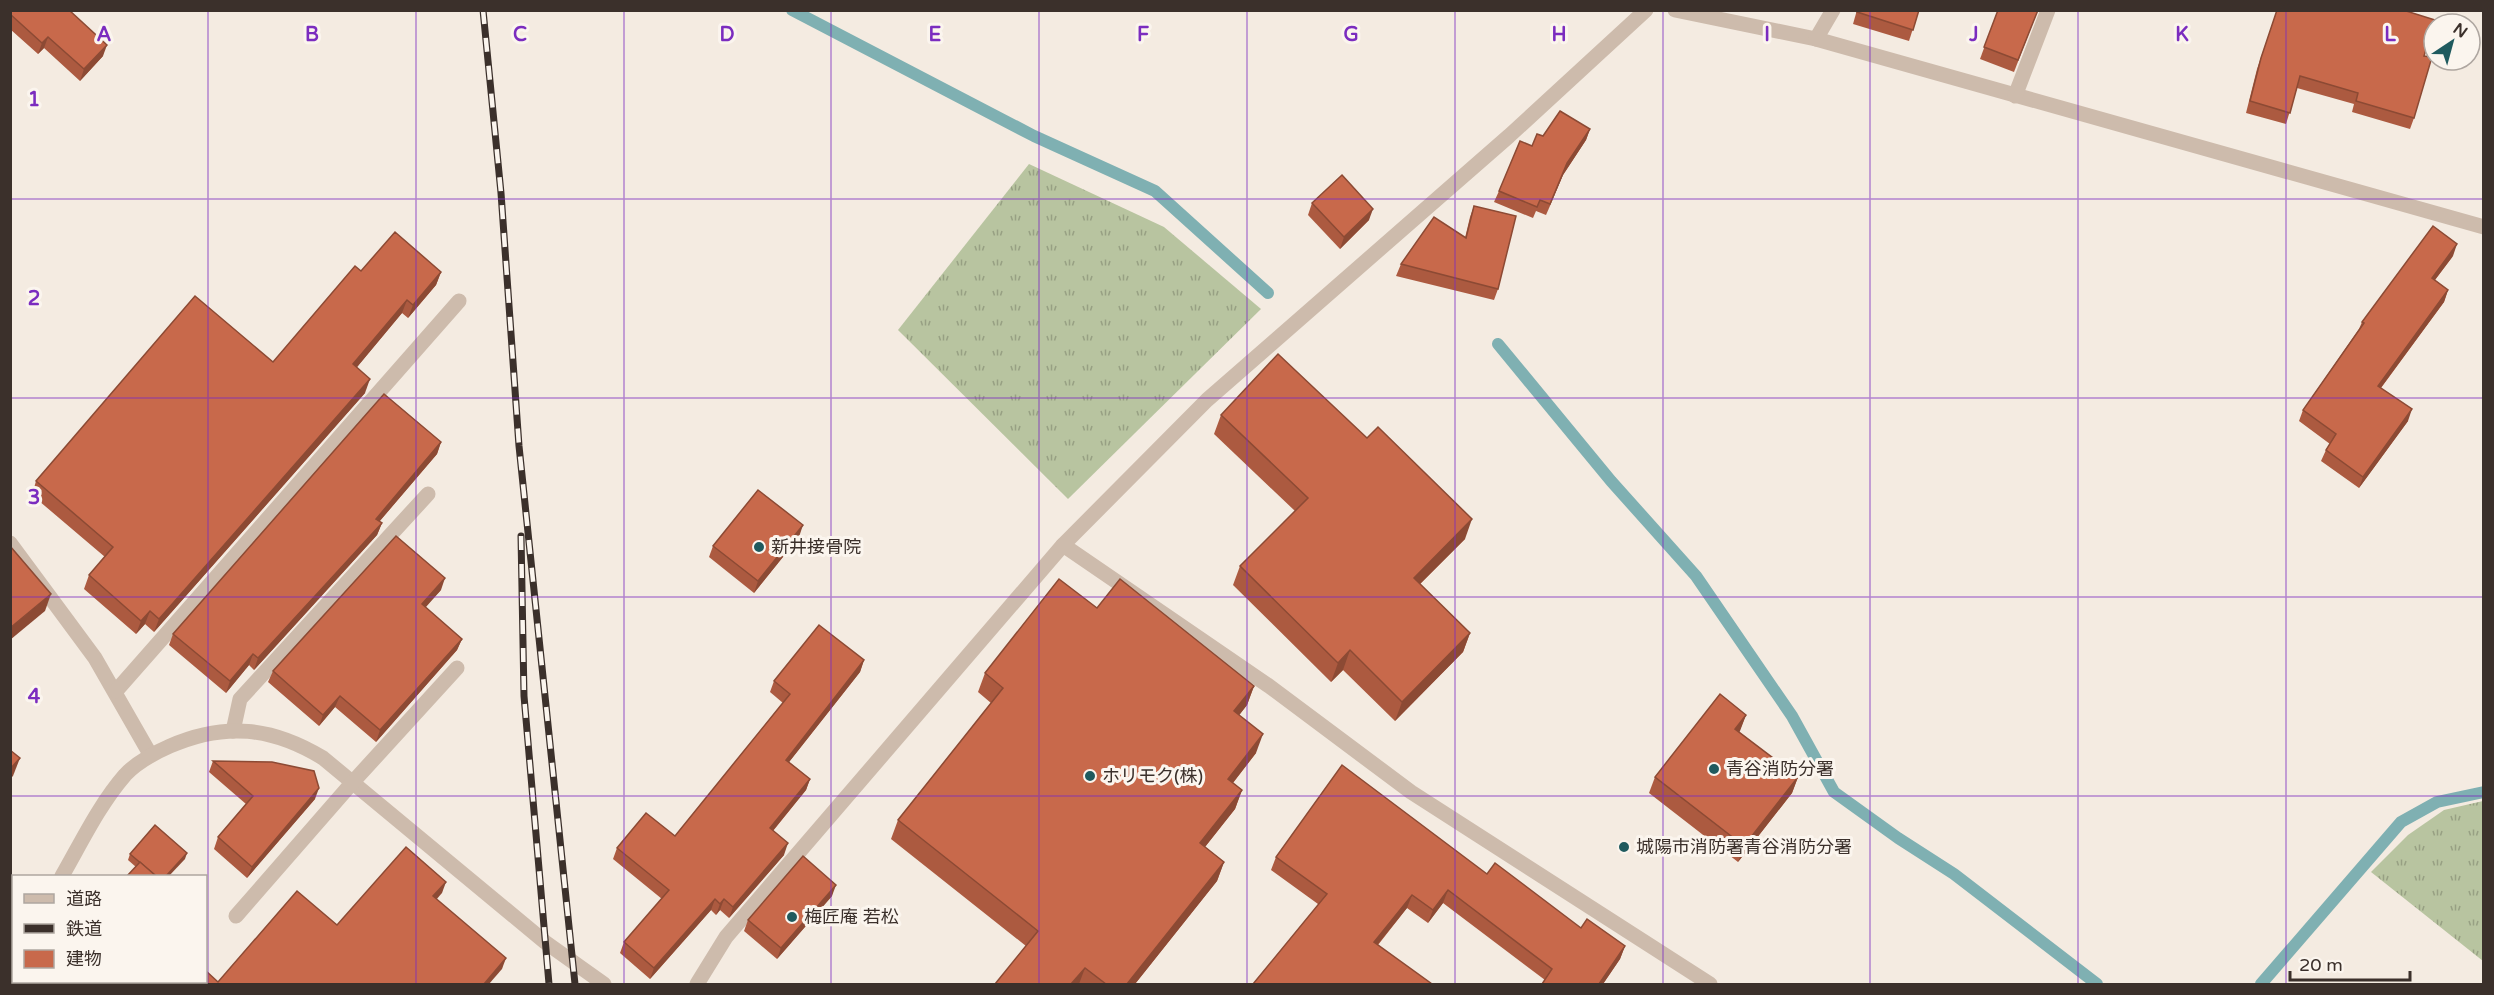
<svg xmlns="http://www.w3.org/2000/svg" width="2494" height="995" viewBox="0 0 2494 995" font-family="'Varela Round','Noto Sans JP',sans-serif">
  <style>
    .grass { fill: url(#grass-tufts) }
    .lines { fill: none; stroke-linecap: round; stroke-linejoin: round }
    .stream { stroke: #7fb0b2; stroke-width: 12 }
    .minor { stroke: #cdbbac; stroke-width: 15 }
    .rail-casing { stroke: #3b302b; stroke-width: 7 }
    .rail { stroke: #fbf5ee; stroke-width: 4.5; stroke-dasharray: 14; stroke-linecap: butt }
    .wall { fill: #ac5a40 }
    .shaded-wall { fill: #8c4a34 }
    .building { fill: #c8694b; stroke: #8c4a34; stroke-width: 1.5 }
    .grid { fill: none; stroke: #7b2cbf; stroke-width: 1.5; stroke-opacity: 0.55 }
    .poi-dot { fill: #1f5a5e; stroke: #fbf5ee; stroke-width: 2 }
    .labels { text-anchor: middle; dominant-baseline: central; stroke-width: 6; stroke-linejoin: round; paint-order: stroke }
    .poi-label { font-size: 18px; fill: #3b302b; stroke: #fbf5ee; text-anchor: start }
    .grid-label { font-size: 20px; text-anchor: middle; font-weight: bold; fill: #7b2cbf; stroke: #fbf5ee; stroke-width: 6; stroke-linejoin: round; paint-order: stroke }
  </style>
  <defs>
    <pattern id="grass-tufts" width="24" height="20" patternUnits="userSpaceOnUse" patternTransform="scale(1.5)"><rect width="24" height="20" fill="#b8c4a0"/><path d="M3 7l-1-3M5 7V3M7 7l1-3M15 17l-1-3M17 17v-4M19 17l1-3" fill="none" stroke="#97a083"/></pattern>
  </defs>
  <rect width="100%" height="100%" fill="#f4ebe1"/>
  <g class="grass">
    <path d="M1029,164L1164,227L1261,309L1068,499L898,330Z"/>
    <path d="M2483,801H2484L2483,961L2371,872L2408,835L2444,810Z"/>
  </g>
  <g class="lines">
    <g class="stream">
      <path d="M792,10L1034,136L1155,191L1268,293"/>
      <path d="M1498,344L1611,481L1696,576L1792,716L1834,792L1898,838L1954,874L2097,984"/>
      <path d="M2261,984L2401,822L2437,802L2484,792"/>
    </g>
    <g class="minor">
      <path d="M1675,10L1816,39L2484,227"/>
      <path d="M1816,39L1833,10"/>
      <path d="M2015,96L2048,10"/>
      <path d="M10,543L95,658L150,754"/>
      <path d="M1063,545L1269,686L1411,792L1710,984"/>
      <path d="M116,691L459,301"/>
      <path d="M233,731L240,699L428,494"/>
      <path d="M62,876C81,843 99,805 125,775C137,762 154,753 170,746C225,722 272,727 323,758L545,942L604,984"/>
      <path d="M236,916L352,783L457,668"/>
      <path d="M10,966L14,960"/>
      <path d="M697,984L726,937L1063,545L1207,400L1509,136L1646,10"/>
    </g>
    <defs>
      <g id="rail">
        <path d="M483,10L501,193L519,446L575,984"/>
        <path d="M521,536L524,696L549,984"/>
      </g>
    </defs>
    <use href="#rail" class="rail-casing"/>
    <use href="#rail" class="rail"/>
  </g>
  <g class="wall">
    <path d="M10,10L103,56L80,81L44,48L38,54L10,29Z"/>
    <path d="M1857,10H1919L1909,41L1853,24Z"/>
    <path d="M1998,10H2038L2014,72L1980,59Z"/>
    <path d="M2277,10L2424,56L2414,118L2410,129L2352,112L2354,104L2297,88L2286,124L2246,113L2257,69Z"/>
    <path d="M1590,129L1586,140L1563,175L1546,215L1536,211L1533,218L1494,202L1499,191L1532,146L1543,136Z"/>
    <path d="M1312,203L1369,220L1340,249L1308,215Z"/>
    <path d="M1474,206L1498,289L1494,300L1396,276L1401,264L1465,238L1470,217Z"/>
    <path d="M2453,256L2435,280L2448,290L2444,302L2381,388L2408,421L2359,488L2321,461L2326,450L2330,444L2299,421L2303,410L2359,329L2362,322Z"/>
    <path d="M361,271L441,272L436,285L408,318L402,313L356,368L365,393L154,632L145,624L136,634L84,589L89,575L105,557L32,495L36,481L273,362Z"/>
    <path d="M1221,415L1367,438L1465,539L1420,584L1470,633L1463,652L1395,721L1343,670L1331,682L1233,585L1240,566L1295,511L1214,434Z"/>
    <path d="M441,442L437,454L379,522L382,523L377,535L254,670L249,665L226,693L169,645L173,634Z"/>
    <path d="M799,537L754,593L709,557L713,546Z"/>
    <path d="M441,590L425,607L462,639L457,650L376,742L335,707L319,726L268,682L273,671Z"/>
    <path d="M1097,608L1254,686L1247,705L1239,715L1256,753L1233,783L1242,790L1235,809L1205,847L1224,862L1217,881L1135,984H995L1026,946L891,839L898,820L991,703L978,692L985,673Z"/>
    <path d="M864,660L860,672L789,762L810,779L806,790L773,831L784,855L729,918L720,910L716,915L711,910L650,979L620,953L624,942L662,899L613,859L617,848L675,836L783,703L770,692L774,681Z"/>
    <path d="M1746,715L1739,732L1798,777L1792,793L1738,862L1649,793L1655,777Z"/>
    <path d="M213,761L315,799L247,878L214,849L218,837L246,804L209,772Z"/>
    <path d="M130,854L185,859L136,867L128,860Z"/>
    <path d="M1276,857L1487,874L1581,928L1625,946L1620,959L1603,984H1542L1545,980L1443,903L1428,923L1407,908L1378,945L1318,904L1271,870Z"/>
    <path d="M832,896L777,959L744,931L748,920Z"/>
  </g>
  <g class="shaded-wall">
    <path d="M48,37L44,48L38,54L42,43Z"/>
    <path d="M107,45L103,56L80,81L84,69Z"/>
    <path d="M1590,129L1586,140L1563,175L1546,215L1567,163Z"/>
    <path d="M1373,209L1369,220L1340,249L1344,237Z"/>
    <path d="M2457,244L2453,256L2428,289L2432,278Z"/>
    <path d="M441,272L436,285L408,318L413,305Z"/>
    <path d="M2448,290L2444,302L2374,397L2378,386Z"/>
    <path d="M407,300L402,313L348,378L353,364Z"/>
    <path d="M370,379L365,393L154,632L159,619Z"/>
    <path d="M2412,409L2408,421L2359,488L2363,477Z"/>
    <path d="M441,442L437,454L372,530L376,519Z"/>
    <path d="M1472,519L1465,539L1407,597L1414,578Z"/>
    <path d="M382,523L377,535L254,670L258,658Z"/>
    <path d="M803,525L799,537L754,593L758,581Z"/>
    <path d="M445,578L441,590L418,616L422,604Z"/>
    <path d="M51,594L45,611L10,640V628Z"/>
    <path d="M150,611L145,624L136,634L141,621Z"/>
    <path d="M1470,633L1463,652L1395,721L1402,702Z"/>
    <path d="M462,639L457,650L376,742L380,730Z"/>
    <path d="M1350,650L1343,670L1331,682L1338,663Z"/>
    <path d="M253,654L249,665L226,693L230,681Z"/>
    <path d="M864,660L860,672L782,771L786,760Z"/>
    <path d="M1254,686L1247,705L1227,731L1234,711Z"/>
    <path d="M340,696L335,707L319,726L323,715Z"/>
    <path d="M1746,715L1740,731L1730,745L1735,729Z"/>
    <path d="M1263,734L1256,753L1221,798L1228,779Z"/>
    <path d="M20,758L13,776L10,779V769Z"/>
    <path d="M1798,777L1792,793L1738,862L1744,846Z"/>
    <path d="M810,779L806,790L766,839L770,828Z"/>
    <path d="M319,788L315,799L247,878L252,867Z"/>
    <path d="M1242,790L1235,809L1193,862L1200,843Z"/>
    <path d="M788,843L784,855L729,918L733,907Z"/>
    <path d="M187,853L185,859L169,876H166Z"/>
    <path d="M1224,862L1217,881L1135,984H1127Z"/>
    <path d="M446,882L442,893L429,908L433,896Z"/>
    <path d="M836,885L832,896L777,959L781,948Z"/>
    <path d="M1448,890L1443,903L1428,923L1433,910Z"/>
    <path d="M1412,895L1407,908L1369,955L1374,942Z"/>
    <path d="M715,899L711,910L650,979L654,968Z"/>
    <path d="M724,899L720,910L716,915L720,904Z"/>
    <path d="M1625,946L1620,959L1603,984H1599Z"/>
    <path d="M506,958L502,969L489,984H484Z"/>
    <path d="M1085,968L1079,984H1071Z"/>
  </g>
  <g class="building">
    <path d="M10,10H69L107,45L84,69L48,37L42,43L10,14Z"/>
    <path d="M1858,10H1919L1913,30L1857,12Z"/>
    <path d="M1998,10H2038L2018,60L1984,47Z"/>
    <path d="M2277,10H2403L2435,20L2424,56L2432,57L2414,118L2356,101L2358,93L2300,76L2290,113L2250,101L2261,58Z"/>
    <path d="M1560,111L1590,129L1567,163L1550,204L1540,200L1537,207L1499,191L1520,141L1532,146L1537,134L1543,136Z"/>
    <path d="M1342,175L1373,209L1344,237L1312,203Z"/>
    <path d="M1474,206L1516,216L1498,289L1401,264L1434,217L1466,238Z"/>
    <path d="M2433,226L2457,244L2432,278L2448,290L2378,386L2412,409L2363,477L2326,450L2336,434L2303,410L2364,323L2362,322Z"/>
    <path d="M395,232L441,272L413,305L407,300L353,364L370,379L159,619L150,611L141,621L89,575L113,547L36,481L195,296L273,362L355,266L361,271Z"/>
    <path d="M1278,354L1367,438L1378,427L1472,519L1414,578L1470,633L1402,702L1350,650L1338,663L1240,566L1308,498L1221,415Z"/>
    <path d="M384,394L441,442L376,519L382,523L258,658L253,654L230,681L173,634Z"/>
    <path d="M758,490L803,525L758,581L713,546Z"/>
    <path d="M396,536L445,578L422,604L462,639L380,730L340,696L323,715L273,671Z"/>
    <path d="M10,546L51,594L10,628Z"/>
    <path d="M1059,579L1097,608L1120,579L1254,686L1234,711L1263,734L1228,779L1242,790L1200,843L1224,862L1127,984H1106L1085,968L1071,984H995L1038,931L898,820L1003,688L985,673Z"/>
    <path d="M819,625L864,660L786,760L810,779L770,828L788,843L733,907L724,899L720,904L715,899L654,968L624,942L669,890L617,848L646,813L675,836L790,694L774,681Z"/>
    <path d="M1720,694L1746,715L1735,729L1798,777L1744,846L1655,777Z"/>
    <path d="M10,750L20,758L10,769Z"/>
    <path d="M213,761L272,762L314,771L319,788L252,867L218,837L253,796Z"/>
    <path d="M1342,765L1487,874L1495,863L1581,928L1587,919L1625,946L1599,984H1542L1552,969L1448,890L1433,910L1412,895L1374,942L1432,984H1253L1327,894L1276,857Z"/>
    <path d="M155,825L187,853L166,876H156L130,854Z"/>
    <path d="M406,847L446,882L433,896L506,958L484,984H49L46,982L206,981V971L218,982L297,891L337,925Z"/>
    <path d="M803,856L836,885L781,948L748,920Z"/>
    <path d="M140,862L156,876H127Z"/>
  </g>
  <path class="grid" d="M208,10V984M416,10V984M624,10V984M831,10V984M1039,10V984M1247,10V984M1455,10V984M1663,10V984M1870,10V984M2078,10V984M2286,10V984M10,199H2484M10,398H2484M10,597H2484M10,796H2484"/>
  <g class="poi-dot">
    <circle cx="759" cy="547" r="6"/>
    <circle cx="1714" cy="769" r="6"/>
    <circle cx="1090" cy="776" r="6"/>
    <circle cx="1624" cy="847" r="6"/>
    <circle cx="792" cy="917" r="6"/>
  </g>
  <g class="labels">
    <g class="poi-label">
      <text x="771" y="547">新井接骨院</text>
      <text x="1726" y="769">青谷消防分署</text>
      <text x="1102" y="776">ホリモク(株)</text>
      <text x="1636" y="847">城陽市消防署青谷消防分署</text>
      <text x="804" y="917">梅匠庵 若松</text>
    </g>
  </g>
  <g class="grid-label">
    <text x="104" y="41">A</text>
    <text x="312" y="41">B</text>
    <text x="520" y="41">C</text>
    <text x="727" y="41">D</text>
    <text x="935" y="41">E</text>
    <text x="1143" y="41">F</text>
    <text x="1351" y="41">G</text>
    <text x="1559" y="41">H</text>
    <text x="1767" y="41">I</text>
    <text x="1974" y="41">J</text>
    <text x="2182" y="41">K</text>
    <text x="2390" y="41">L</text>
    <text x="34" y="106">1</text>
    <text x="34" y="305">2</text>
    <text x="34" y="504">3</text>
    <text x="34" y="703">4</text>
  </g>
  <rect width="2494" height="995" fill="none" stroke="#3b302b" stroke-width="24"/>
  <rect x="12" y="875" width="195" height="108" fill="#fbf5ee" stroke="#aea6a0" stroke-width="1.5"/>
  <rect x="24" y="894" width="30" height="9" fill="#cdbbac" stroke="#aea6a0" stroke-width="1.5"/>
  <text x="66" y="905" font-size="18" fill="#3b302b">道路</text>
  <rect x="24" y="924" width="30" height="9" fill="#3b302b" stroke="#aea6a0" stroke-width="1.5"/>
  <text x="66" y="935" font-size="18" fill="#3b302b">鉄道</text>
  <rect x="24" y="950" width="30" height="18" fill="#c8694b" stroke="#aea6a0" stroke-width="1.5"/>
  <text x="66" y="965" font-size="18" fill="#3b302b">建物</text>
  <g transform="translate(2452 42) rotate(36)"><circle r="28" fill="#fbf5ee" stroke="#aea6a0" stroke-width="1.5"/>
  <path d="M0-4.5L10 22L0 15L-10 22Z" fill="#1f5a5e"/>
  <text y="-9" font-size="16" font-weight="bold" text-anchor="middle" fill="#3b302b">N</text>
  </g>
  <path d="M2290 971v9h120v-9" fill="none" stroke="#3b302b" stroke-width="3"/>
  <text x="2299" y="971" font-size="18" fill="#3b302b" stroke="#fbf5ee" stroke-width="4.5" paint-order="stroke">20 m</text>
</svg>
